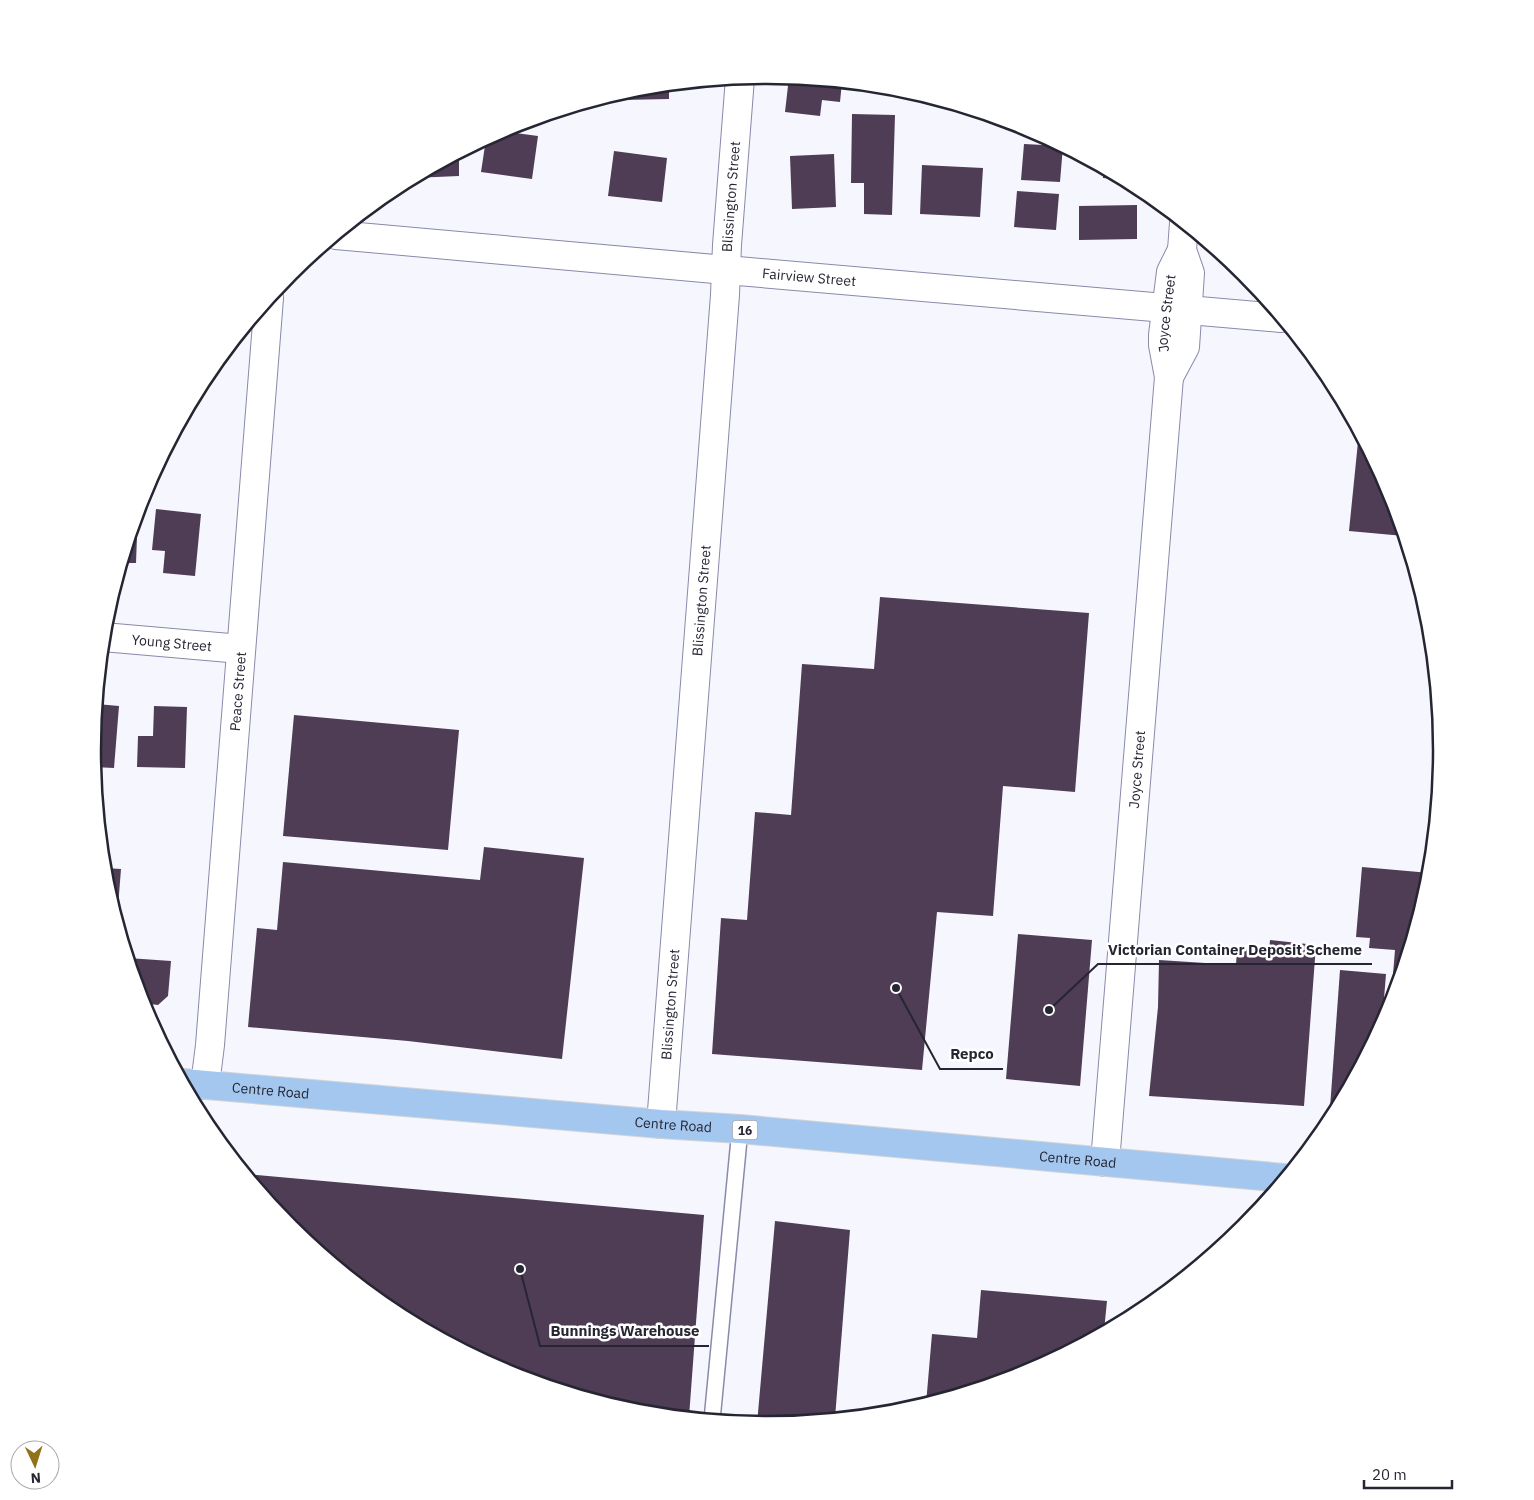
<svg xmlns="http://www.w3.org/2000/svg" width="1534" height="1500" viewBox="0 0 1534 1500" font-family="'IBM Plex Sans',sans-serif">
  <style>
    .building { fill: #4f3c55 }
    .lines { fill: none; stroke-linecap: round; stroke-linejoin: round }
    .service-casing { stroke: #8989aa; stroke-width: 18 }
    .minor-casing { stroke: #8989aa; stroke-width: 30 }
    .primary-casing { stroke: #d4d4d6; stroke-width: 30 }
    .service { stroke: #fff; stroke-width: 15 }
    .minor { stroke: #fff; stroke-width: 28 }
    .primary { stroke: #a3c7ef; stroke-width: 28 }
    .labels { text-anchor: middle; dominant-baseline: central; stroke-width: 5; stroke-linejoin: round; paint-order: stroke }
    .shield { fill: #fff; stroke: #676770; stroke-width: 1 }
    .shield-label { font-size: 12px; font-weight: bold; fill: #262633 }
    .street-label { font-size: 14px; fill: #262633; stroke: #fff }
    .rim { fill: none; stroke: #262633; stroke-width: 2.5 }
    .leader { fill: none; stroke: #262633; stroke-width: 2 }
    .callout-dot { fill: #262633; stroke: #fff; stroke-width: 2 }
    .callout-label { font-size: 15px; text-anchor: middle; font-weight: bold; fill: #262633; stroke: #fff; stroke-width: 5; stroke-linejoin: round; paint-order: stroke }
  </style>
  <rect width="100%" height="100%" fill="#f6f7fe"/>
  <g class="building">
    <path d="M789,77L842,82L840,102L822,100L820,116L785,112Z"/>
    <path d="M669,85V99L622,100V92L636,88Z"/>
    <path d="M852,114L895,115L892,215L864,214V183H851Z"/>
    <path d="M500,131L538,136L532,179L481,172L486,139Z"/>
    <path d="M1024,144L1063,146L1060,182L1021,180Z"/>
    <path d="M614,151L667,158L662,202L608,196Z"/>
    <path d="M459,153V176L413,178Z"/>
    <path d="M834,154L836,207L792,209L790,156Z"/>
    <path d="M922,165L983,168L980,217L920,214Z"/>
    <path d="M1103,168L1120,177L1126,180L1103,178Z"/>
    <path d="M1017,191L1059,194L1056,230L1014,227Z"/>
    <path d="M1137,205V239L1079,240V206Z"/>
    <path d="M1359,432L1391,492L1404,536L1349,531Z"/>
    <path d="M156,509L201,514L195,576L163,573L165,551L152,550Z"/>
    <path d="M138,510L136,563H122L136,515Z"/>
    <path d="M880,597L1089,613L1075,792L1003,786L993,916L937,912L922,1070L712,1054L721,918L747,920L755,812L791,815L802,664L874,669Z"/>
    <path d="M97,704L119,706L114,768L94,767L92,750Z"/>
    <path d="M154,706L187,707L185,768L137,767L138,736H153Z"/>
    <path d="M294,715L459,730L448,850L283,836Z"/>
    <path d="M484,847L584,858L562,1059L408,1041L248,1027L257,928L277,930L283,862L480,880Z"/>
    <path d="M1362,867L1430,873L1429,882L1390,1010L1395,950L1369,948L1370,938L1356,937Z"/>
    <path d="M104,868L121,869L117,920L105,881Z"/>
    <path d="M1018,934L1092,940L1080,1086L1006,1079Z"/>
    <path d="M1270,940L1316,945L1304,1106L1149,1096L1158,1007L1159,960L1236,965L1237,948L1269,951Z"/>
    <path d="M128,958L171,961L168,996L158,1005L142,1003Z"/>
    <path d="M1340,970L1386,974L1382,1024L1337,1109L1330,1108Z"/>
    <path d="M246,1174L704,1215L689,1417L635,1412L508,1374L392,1311L290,1227Z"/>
    <path d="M775,1221L850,1230L835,1418L767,1425L757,1424Z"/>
    <path d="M981,1290L1107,1301L1104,1331L1025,1374L926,1404L932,1334L977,1338Z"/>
  </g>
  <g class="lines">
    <defs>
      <path id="service" d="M712,1420L740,1129"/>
      <g id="minor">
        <path id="s1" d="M336,235L726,270L1281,318"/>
        <path d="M1169,377L1185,347L1190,273L1182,250L1184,223"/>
        <path id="s2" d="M103,637L241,649"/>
        <path id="s3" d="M205,1085L210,1045L269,298"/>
        <path id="s4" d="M661,1124L725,295L727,245L740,78"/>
        <path id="s5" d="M1105,1162L1169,377L1163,345V335L1171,272L1182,250"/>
      </g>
      <g id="primary">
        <path id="s6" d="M183,1083L661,1124L740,1129L1284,1178"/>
      </g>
    </defs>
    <use href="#service" class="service-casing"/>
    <use href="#minor" class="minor-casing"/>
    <use href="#primary" class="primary-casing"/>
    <use href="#service" class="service"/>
    <use href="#minor" class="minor"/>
    <use href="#primary" class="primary"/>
  </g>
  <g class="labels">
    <rect class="shield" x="732.5" y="1120.5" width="25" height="19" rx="4"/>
    <g class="shield-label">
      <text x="745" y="1130">16</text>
    </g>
    <g class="street-label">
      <text stroke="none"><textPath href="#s4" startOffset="930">Blissington Street</textPath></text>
      <text stroke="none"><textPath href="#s1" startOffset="475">Fairview Street</textPath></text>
      <text stroke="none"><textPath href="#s5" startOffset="852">Joyce Street</textPath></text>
      <text stroke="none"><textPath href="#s4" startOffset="525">Blissington Street</textPath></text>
      <text stroke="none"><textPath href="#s2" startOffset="69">Young Street</textPath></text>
      <text stroke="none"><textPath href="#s3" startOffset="395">Peace Street</textPath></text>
      <text stroke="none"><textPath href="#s5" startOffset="394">Joyce Street</textPath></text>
      <text stroke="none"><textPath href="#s4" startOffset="120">Blissington Street</textPath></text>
      <text stroke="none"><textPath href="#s6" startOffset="88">Centre Road</textPath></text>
      <text stroke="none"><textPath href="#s6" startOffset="492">Centre Road</textPath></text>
      <text stroke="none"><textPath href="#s6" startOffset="898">Centre Road</textPath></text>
    </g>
  </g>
  <path d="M0 0H1534V1500H0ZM101 750a666 666 0 1 1 1332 0a666 666 0 1 1-1332 0Z" fill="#fff" fill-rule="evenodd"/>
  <path class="rim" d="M101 750a666 666 0 1 1 1332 0a666 666 0 1 1-1332 0Z"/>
  <path class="leader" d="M1049 1010L1098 964H1372M896 988L940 1069H1003M520 1269L540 1346H709"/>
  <g class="callout-dot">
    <circle cx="1049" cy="1010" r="5"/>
    <circle cx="896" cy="988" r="5"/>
    <circle cx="520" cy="1269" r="5"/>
  </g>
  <g class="callout-label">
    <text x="1235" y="955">Victorian Container Deposit Scheme</text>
    <text x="972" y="1059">Repco</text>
    <text x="625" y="1336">Bunnings Warehouse</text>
  </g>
  <g transform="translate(35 1465) rotate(176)"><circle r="24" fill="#ffffff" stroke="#a8a8ad"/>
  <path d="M0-4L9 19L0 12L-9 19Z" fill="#927118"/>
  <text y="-8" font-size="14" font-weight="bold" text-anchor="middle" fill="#262633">N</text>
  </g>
  <path d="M1364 1480v8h88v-8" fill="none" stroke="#262633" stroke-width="2.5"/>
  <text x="1372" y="1480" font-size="15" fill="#262633" stroke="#ffffff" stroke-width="4" paint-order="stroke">20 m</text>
</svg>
